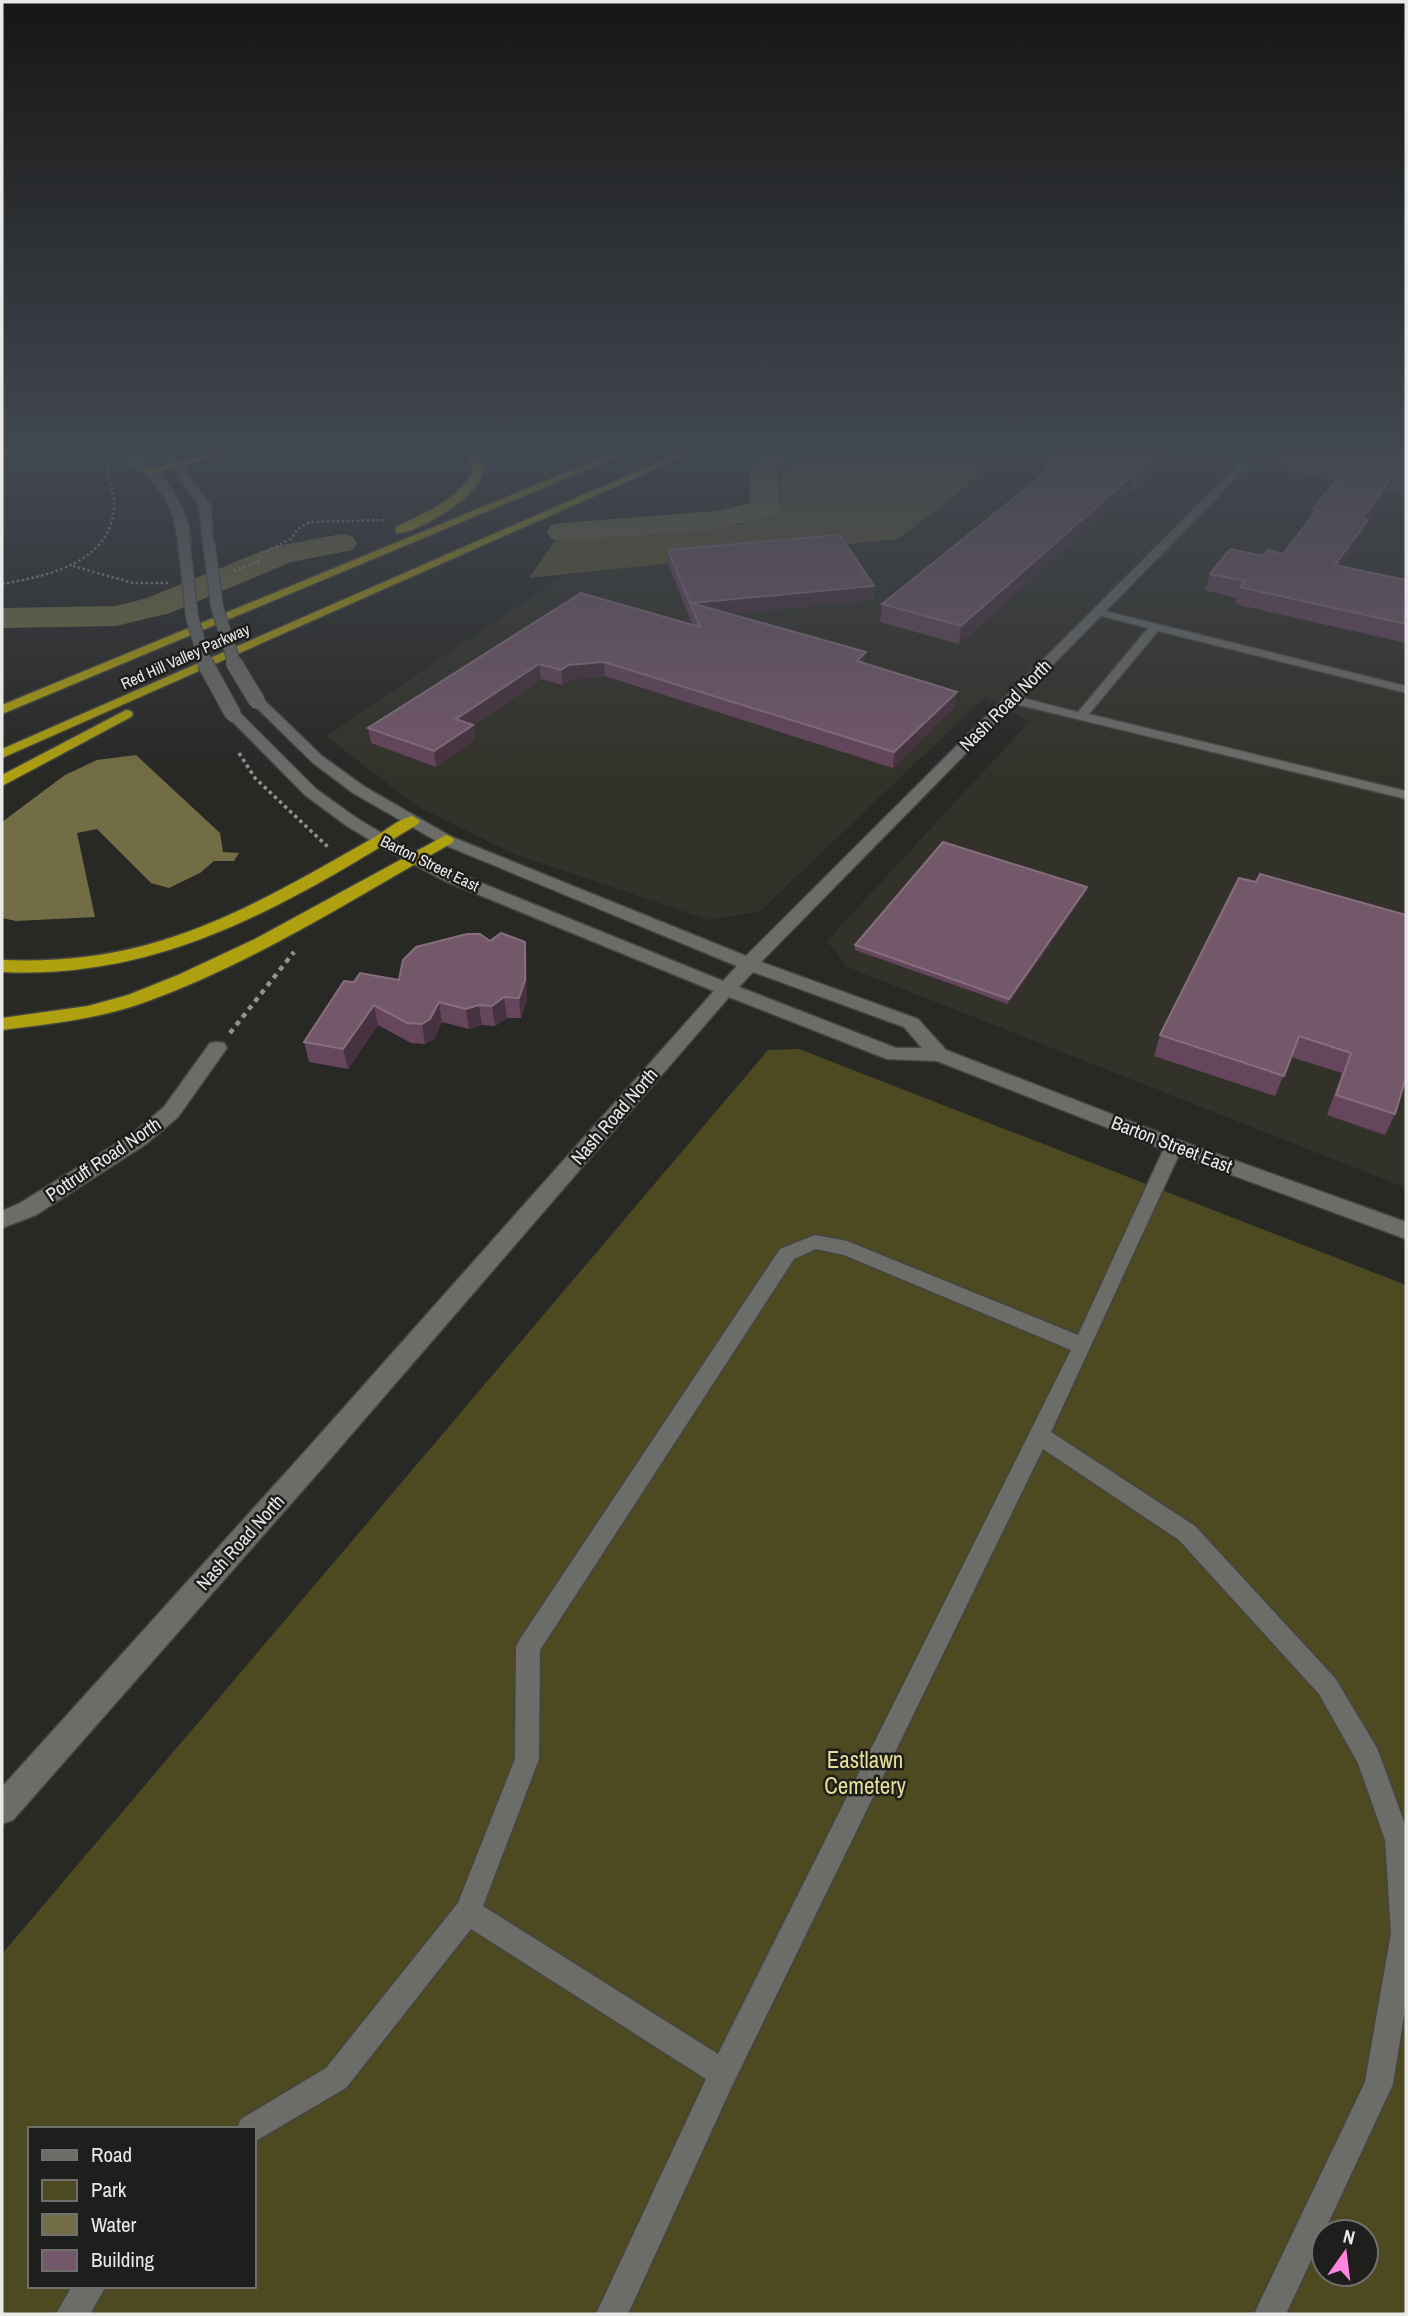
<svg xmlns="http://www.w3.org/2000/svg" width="1408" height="2316" viewBox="0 0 1408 2316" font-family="'Archivo Narrow',sans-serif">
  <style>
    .built { fill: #33322a }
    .green { fill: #4d4921; fill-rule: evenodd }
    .forest { fill: #5e5931 }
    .water { fill: #726d44 }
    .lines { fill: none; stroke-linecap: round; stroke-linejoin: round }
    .river { fill: #726d44; fill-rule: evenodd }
    .service-casing { stroke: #454542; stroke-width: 3 }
    .minor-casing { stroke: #454542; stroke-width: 3 }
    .secondary-casing { stroke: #454542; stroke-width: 3 }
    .motorway-casing { stroke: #454542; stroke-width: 3 }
    .path-far2 { stroke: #91918f; stroke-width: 2.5; stroke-dasharray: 2.5 2.5; stroke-linecap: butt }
    .path-far1 { stroke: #91918f; stroke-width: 3.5; stroke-dasharray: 3.5 3.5; stroke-linecap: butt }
    .path { stroke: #91918f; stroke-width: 4.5; stroke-dasharray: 5 5; stroke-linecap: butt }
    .service { fill: #6c6c69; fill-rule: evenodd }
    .minor { fill: #6c6c69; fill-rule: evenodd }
    .secondary { fill: #6c6c69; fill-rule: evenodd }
    .motorway { fill: #aea00f; fill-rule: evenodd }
    .secondary-bridge-far1-casing { stroke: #454542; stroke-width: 14; stroke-linecap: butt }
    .secondary-bridge-casing { stroke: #454542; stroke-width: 18; stroke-linecap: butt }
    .secondary-bridge-far1 { stroke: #6c6c69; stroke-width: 12 }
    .secondary-bridge { stroke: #6c6c69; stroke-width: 16 }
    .wall { fill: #65465c }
    .shaded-wall { fill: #47333f }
    .building { fill: #73586a; stroke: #866e7e; stroke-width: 2 }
    .labels { text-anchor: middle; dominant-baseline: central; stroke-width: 5; stroke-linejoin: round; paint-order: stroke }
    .far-street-label { font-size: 16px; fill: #e9e9e7; stroke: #1e1e1c }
    .street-label { font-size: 19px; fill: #e9e9e7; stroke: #1e1e1c }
    .near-park-label { font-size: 23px; fill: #e4dd98; stroke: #1e1e1c }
  </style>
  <rect width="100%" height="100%" fill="#282825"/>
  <path class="built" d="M1004,452H1406V1188L847,967L827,941L1029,722L985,697L759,912L709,920L514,854L415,805L326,736L562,576L661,563L898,539L951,499Z"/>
  <path class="green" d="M799,1049L1406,1285V2314H2V1954L768,1050ZM30,2129H254V2286H30ZM1324,2232H1366V2274H1324Z"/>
  <path class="forest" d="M797,452H1004L951,499L898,539L529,578L555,540L741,525L780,507L782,470Z"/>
  <path class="water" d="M136,755L220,833L223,852L239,853L234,861H214L200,873L169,888L151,883L97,829L77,833L95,917L16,921L2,918V822L65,775L97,760Z"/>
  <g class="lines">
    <g class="river">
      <path d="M765,452H794L778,470L780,509L776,515L717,529L562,541L551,539L547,532L551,525L562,523L717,511L750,503V469Z"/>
      <path d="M341,534L352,536L357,543L352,550L291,562L170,613L116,626L2,628V608L116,606L147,598L272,547Z"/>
    </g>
    <defs>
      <g id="service">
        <path d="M1097,609L1406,686V693L1158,631L1089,714L1406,791V799L1007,702V696L1011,695L1078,712L1148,628L1093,614V610Z"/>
        <path d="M1174,1140L1183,1146L1051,1432L1195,1526L1335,1678L1377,1748L1406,1827V2003L1393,2084L1286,2314H1254L1365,2082L1391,1933L1385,1840L1358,1763L1319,1694L1179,1540L1043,1449L733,2084L628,2314H596L706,2079L471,1929L346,2088L254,2142V2129H237L241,2119L326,2068L458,1903L515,1759L516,1647L520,1639L780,1249L815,1235L847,1241L1078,1335L1165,1146ZM816,1249L844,1255L1071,1350L718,2054L483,1906L539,1759L540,1650L794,1259Z"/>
        <path d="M72,2286H106L90,2314H56Z"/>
      </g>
      <g id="minor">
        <path d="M2,452H13L2,457Z"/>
        <path d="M217,1042L224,1043L227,1048L178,1117L146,1144L36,1215L2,1228V1211L20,1203L132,1134L164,1107L210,1043Z"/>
      </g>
      <g id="secondary">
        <path d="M117,452C155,449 200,519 189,555L179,552C176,520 170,494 143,473C135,466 124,460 117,452Z"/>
        <path d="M154,452H165L180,463L211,506L213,547L203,544L199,506L172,467Z"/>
        <path d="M1251,452H1262L761,962L918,1019L946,1050L1181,1141L1406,1222V1239L1167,1151L937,1061L887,1059L729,997L325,1465L13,1820L2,1824V1787L307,1449L714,991L445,881L388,851L347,826L305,795L228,717L226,714L228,711H238L316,789L358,819L400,844L457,873L723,981L737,966L440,843L353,793L312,762L250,701L252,698H262L322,756L365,787L452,837L746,956ZM753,972L904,1027L922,1048H896L739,987Z"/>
      </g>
      <g id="motorway">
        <path d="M217,452H234L151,474L145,471Z"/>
        <path d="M464,452H475L481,460L485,471C480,479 476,487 469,494C457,507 412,535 396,533V527C425,513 457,501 473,471L471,461Z"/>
        <path d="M616,452H629L2,714V705Z"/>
        <path d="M681,452H694L2,758V749Z"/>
        <path d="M126,710L131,711L133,714L131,717L2,786V775Z"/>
        <path d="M412,816L420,821L418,824C286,905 162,980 2,972V960C125,965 209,930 315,871C335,860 355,848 375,837C386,830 399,819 412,816Z"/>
        <path d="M446,835L452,837L454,840L452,843C351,900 252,964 143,1003C98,1019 49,1024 2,1030V1018L88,1006L128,995L178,975L255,939Z"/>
      </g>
    </defs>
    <use href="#service" class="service-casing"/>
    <use href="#minor" class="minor-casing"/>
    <use href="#secondary" class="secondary-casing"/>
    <use href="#motorway" class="motorway-casing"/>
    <g class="path-far2">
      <path d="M77,452L106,460"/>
      <path d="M73,566L133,583H170"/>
      <path d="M234,571L258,562L263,553L291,539L298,529L310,522L385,520"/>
      <path d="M2,584C47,576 112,563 114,506C115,491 106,478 107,463"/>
    </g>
    <path class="path-far1" d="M239,753L255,778L329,848"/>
    <path class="path" d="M230,1033L294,952"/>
    <use href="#service" class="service"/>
    <use href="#minor" class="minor"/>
    <use href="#secondary" class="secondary"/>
    <use href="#motorway" class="motorway"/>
    <defs>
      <g id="secondary-bridge-far1">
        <path d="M209,544L217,607L235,665"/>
        <path d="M185,552L192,617L206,665"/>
      </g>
      <g id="secondary-bridge">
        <path d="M205,663L233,714"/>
        <path d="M234,663L257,701"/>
      </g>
    </defs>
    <use href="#secondary-bridge-far1" class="secondary-bridge-far1-casing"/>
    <use href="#secondary-bridge" class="secondary-bridge-casing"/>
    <use href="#secondary-bridge-far1" class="secondary-bridge-far1"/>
    <use href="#secondary-bridge" class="secondary-bridge"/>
  </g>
  <g class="wall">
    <path d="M1051,452H1175L1134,491L1131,490L959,644L880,622L882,604L1048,471H1045L1048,454Z"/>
    <path d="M1406,452V495L1388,491L1367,520L1362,536L1341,566L1406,580V643L1235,604L1237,598L1205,590L1210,574L1263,556L1283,554L1310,520L1313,509L1336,481L1274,469L1278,454Z"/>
    <path d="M668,550L874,586L873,600L729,614L865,664L955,707L893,768L605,676L570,680L563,685L541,679L473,725L475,740L436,767L371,743L368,728L581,593L693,626L668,564Z"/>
    <path d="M1239,878L1395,1114L1385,1135L1327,1115L1342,1073L1291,1057L1275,1096L1154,1056L1160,1035Z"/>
    <path d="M1087,887L1086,892L1008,1004L855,950V945Z"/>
    <path d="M490,941L527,962V1000L521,1018H507L495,1026L482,1025L469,1029L442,1022L434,1039L425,1044L411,1043L378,1025L348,1069L309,1062L304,1042L354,982L399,980Z"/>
  </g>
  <g class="shaded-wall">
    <path d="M1162,452H1175L1134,491L1137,474Z"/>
    <path d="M1134,474L1131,490L959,644L961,626Z"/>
    <path d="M1393,475L1388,491L1357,535L1362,519Z"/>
    <path d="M1368,520L1362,536L1330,582L1335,565Z"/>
    <path d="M874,586L873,600L696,617L691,603Z"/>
    <path d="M866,652L864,667L857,661Z"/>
    <path d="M604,662L605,676L570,680L563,685L561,670L568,665Z"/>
    <path d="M539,664L541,679L459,734L456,719Z"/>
    <path d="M957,692L955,707L893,768L894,752Z"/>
    <path d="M473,725L475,740L436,767L434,751Z"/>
    <path d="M1087,887L1086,892L1008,1004L1009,999Z"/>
    <path d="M525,942L527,962V1000L521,1018L519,998Z"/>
    <path d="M504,997L507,1018L495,1026L492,1006Z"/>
    <path d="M439,1002L442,1022L434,1039L425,1044L422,1024Z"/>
    <path d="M374,1005L378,1025L348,1069L343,1049Z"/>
    <path d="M479,1005L482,1025L469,1029L466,1009Z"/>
  </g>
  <g class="building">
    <path d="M1051,452H1162L1137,474H1134L961,626L882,604L1064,458L1048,454Z"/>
    <path d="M1280,452H1406V478L1393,475L1362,519L1368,520L1335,565L1406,580V624L1240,587L1244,581L1210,574L1230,549L1263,556L1268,550L1283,554L1317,510L1313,509L1347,467L1278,454Z"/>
    <path d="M840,535L874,586L691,603L866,652L857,661L957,692L894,752L604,662L568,665L561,670L539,664L456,719L473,725L434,751L368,728L581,593L700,627L668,550Z"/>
    <path d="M943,842L1087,887L1009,999L855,945Z"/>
    <path d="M1260,874L1406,915V1077L1395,1114L1336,1095L1351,1053L1299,1036L1284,1076L1160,1035L1239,878L1256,882Z"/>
    <path d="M501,933L525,942V980L519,998L504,997L492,1006L479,1005L466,1009L439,1002L430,1019L422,1024L407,1023L374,1005L343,1049L304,1042L344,981L354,982L360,973L399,980L403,960L416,947L467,934H480L490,941Z"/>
  </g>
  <linearGradient id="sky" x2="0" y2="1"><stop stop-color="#161614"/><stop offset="0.58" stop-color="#424851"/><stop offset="1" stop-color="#424851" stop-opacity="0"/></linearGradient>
  <rect width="1408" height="776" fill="url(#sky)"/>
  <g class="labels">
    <g class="far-street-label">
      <text transform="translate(185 656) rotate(-24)">Red Hill Valley Parkway</text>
      <text transform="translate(430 863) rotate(26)">Barton Street East</text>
    </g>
    <g class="street-label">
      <text transform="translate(1005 705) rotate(-45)">Nash Road North</text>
      <text transform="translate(614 1116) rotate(-49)">Nash Road North</text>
      <text transform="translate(1172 1144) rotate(21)">Barton Street East</text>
      <text transform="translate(103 1159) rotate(-34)">Pottruff Road North</text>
      <text transform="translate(240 1542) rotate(-48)">Nash Road North</text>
    </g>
    <g class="near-park-label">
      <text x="865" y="1759">Eastlawn<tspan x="865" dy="26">Cemetery</tspan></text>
    </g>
  </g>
  <rect width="1408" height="2316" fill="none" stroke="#e9e9e7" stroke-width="7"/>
  <rect x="28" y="2127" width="228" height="161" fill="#1e1e1c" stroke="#6f6f6d" stroke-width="2"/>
  <rect x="42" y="2150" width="35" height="10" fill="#6c6c69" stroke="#6f6f6d" stroke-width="2"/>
  <text x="91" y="2162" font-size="21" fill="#e9e9e7">Road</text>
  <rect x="42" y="2180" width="35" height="21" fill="#4d4921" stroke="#6f6f6d" stroke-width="2"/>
  <text x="91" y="2197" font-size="21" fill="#e9e9e7">Park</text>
  <rect x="42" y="2214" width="35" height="21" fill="#726d44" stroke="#6f6f6d" stroke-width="2"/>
  <text x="91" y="2232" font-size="21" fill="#e9e9e7">Water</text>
  <rect x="42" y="2250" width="35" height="21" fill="#73586a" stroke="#6f6f6d" stroke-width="2"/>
  <text x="91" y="2267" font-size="21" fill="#e9e9e7">Building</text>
  <g transform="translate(1345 2253) rotate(14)"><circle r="33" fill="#1e1e1c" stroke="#6f6f6d" stroke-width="2"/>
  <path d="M0-5L12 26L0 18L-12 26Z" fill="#ff85de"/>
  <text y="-10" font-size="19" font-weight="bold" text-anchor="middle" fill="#e9e9e7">N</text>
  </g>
</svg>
